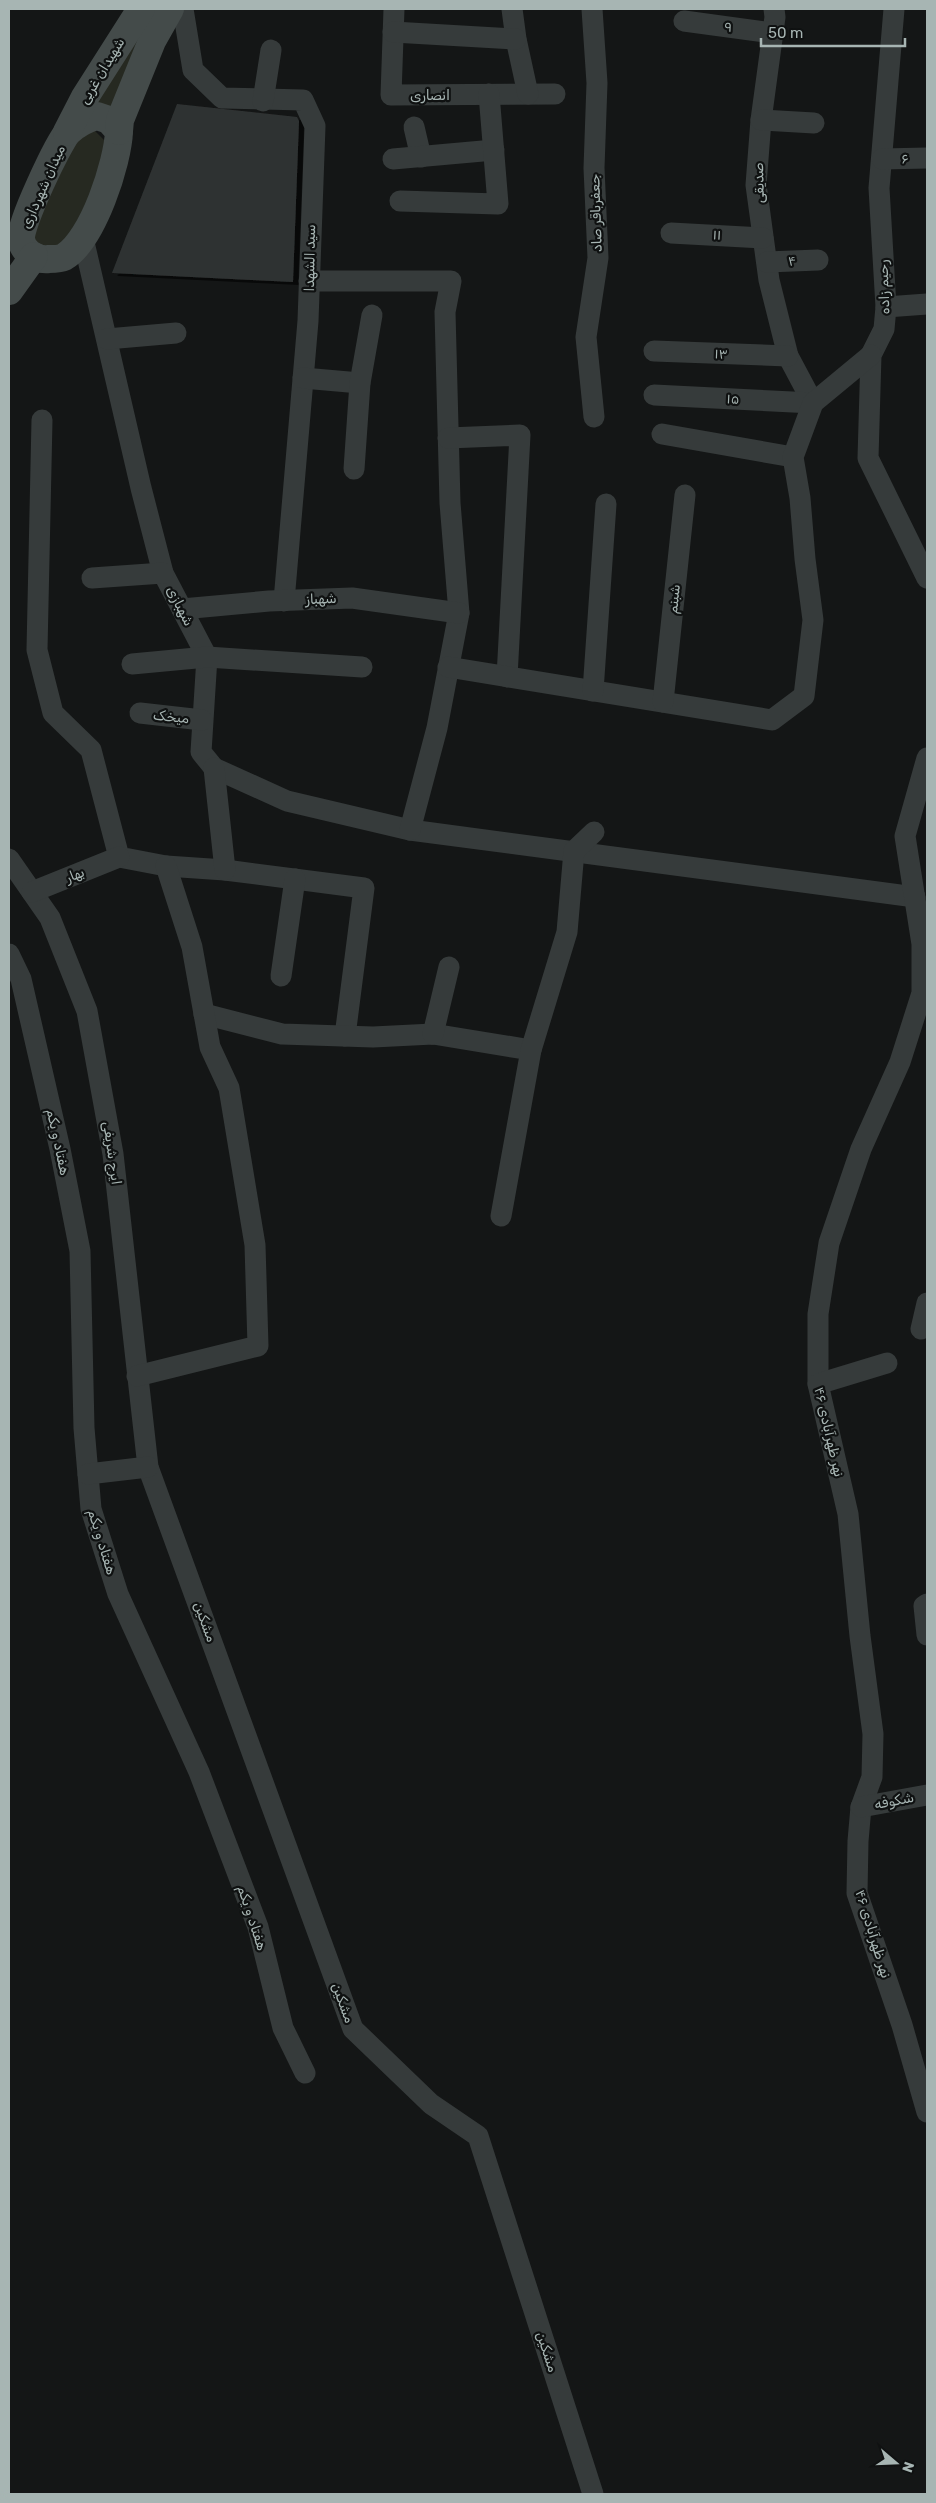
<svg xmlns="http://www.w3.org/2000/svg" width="936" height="2503" viewBox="0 0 936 2503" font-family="Rubik,Vazirmatn,sans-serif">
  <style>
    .green { fill: #262921 }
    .building { fill: #2f3232; filter: url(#shadow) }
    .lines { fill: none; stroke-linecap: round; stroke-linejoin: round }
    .street { stroke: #363b3b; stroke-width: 21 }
    .secondary { stroke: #444b4a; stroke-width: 28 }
    .labels { text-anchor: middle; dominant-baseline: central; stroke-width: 4.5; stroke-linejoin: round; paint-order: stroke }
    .street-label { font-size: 14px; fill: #a7b5b3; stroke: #0f1111 }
  </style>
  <defs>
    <filter id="shadow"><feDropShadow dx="5.5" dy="3" stdDeviation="0" flood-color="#0009"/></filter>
  </defs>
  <rect width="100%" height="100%" fill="#141616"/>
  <g class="green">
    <path d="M140,34L114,109L92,103Z"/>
    <path d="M94,130L107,143L106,157L71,238L56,249H41L32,234L68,147Z"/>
  </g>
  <path class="building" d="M177,104L297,117L299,121L293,282L112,273Z"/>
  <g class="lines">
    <g class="street">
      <path d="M183,9L193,70L222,98L303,100L315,126L308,321L284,601"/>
      <path d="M394,9L391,95L555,94"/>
      <path d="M512,9L516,39L528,94"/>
      <path d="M592,9L597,83L594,168L598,258L586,337L594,417"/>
      <path d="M774,9L775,17L761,120L756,185L769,280L788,356L813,403"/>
      <path d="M894,9L879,188L886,307L884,329L871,355L868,458L927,578"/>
      <path d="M684,21L773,33"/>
      <path d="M393,32L516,39"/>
      <path d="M263,101L271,50"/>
      <path d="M761,120L814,123"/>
      <path d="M414,127L421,157"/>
      <path d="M393,159L494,150"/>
      <path d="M882,159L927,158"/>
      <path d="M400,201L498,204L489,94"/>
      <path d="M671,233L763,238"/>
      <path d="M83,238L141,488L163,573L207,657L201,752L214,768L287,801L410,830L915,897"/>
      <path d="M767,262L818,260"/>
      <path d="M309,281H451L445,312L450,503L459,613L437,728L410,830"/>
      <path d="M886,307L927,304"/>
      <path d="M107,339L176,333"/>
      <path d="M654,351L788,356"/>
      <path d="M303,378L360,383"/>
      <path d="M654,395L813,403"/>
      <path d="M42,420L37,650L53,713L91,750L119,857L166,866L225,870L364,888L345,1036"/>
      <path d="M662,434L793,457"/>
      <path d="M448,438L520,435L507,677"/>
      <path d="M354,469L360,383L372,315"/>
      <path d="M92,578L163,573"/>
      <path d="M182,609L269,601L352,598L459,613"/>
      <path d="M132,664L207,657L362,667"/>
      <path d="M448,667L772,720L804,696L813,620L805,559L800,498L793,457L813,403L871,355"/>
      <path d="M593,691L606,504"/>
      <path d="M663,702L685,495"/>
      <path d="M140,713L202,720"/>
      <path d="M927,758L905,836L922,944V993L900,1062L861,1149L829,1243L818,1314V1384L848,1514L860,1636L873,1734L872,1777L861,1807L858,1841L857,1893L902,2025L927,2112"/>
      <path d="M214,768L225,870"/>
      <path d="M9,859L50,918L87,1011L113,1154L148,1467L353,2029L431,2104L478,2136L593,2494"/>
      <path d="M32,892L119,857"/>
      <path d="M9,954L21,979L60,1149L80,1251L84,1428L91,1509L118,1594L199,1772L258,1927L283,2028L305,2073"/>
      <path d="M281,976L295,879"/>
      <path d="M204,1014L282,1034L373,1037L433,1034L531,1050"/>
      <path d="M433,1034L449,967"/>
      <path d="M501,1216L531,1050L567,932L574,851L594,832"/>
      <path d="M921,1329L927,1303"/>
      <path d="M137,1376L258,1346L255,1245L229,1088L210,1047L192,947L166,866"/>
      <path d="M818,1384L887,1363"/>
      <path d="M88,1474L148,1467"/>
      <path d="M927,1604L924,1606L927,1635"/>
      <path d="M861,1807L927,1795"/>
    </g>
    <g class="secondary">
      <path d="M97,116L109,120L119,131C118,162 93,240 64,257C60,259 54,259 49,259C41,260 31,257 26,250C24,248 21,242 21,239C19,226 58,143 68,132C77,124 85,119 97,116Z"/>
      <path d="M119,131L120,120L152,41L170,9"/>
      <path d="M67,132L85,97L141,9"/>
      <path d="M9,291L34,256"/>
    </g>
  </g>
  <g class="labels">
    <g class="street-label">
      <text transform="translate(728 27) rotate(7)">۹</text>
      <text transform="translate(102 71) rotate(-59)">شهیدان غربی</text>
      <text x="430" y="95">انصاری</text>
      <text transform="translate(905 159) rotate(-1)">۶</text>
      <text transform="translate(759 183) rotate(-91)">صدیقی</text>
      <text transform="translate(43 187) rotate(-66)">میدان شهرداری</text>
      <text transform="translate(596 213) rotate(-92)">جعفرباقر صاد</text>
      <text transform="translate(717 235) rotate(3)">۱۱</text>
      <text transform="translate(310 258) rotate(-89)">سید الشهدا</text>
      <text transform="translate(792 261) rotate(-3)">۴</text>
      <text transform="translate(884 287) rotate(-92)">رحیم زاده</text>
      <text transform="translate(721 354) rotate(2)">۱۳</text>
      <text transform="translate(733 399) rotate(3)">۱۵</text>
      <text transform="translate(321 599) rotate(-2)">شهباز</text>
      <text transform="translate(674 599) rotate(-84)">شبنم</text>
      <text transform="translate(180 606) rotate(63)">شهبازی</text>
      <text transform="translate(171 717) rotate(6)">میخک</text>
      <text transform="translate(75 875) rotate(-22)">بهار</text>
      <text transform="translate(58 1142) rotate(78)">هفتاد و یکم</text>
      <text transform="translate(112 1153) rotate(82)">ایرج شریفی</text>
      <text transform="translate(829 1432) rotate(77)">نهر ظهرآبادی ۴۶</text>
      <text transform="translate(102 1542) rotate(73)">هفتاد و یکم</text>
      <text transform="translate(205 1622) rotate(70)">مشکین</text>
      <text transform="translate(894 1801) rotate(-11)">شکوفه</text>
      <text transform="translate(252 1918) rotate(72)">هفتاد و یکم</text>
      <text transform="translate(873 1934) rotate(73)">نهر ظهرآبادی ۴۶</text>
      <text transform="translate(343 2003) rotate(70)">مشکین</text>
      <text transform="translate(547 2352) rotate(72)">مشکین</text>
    </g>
  </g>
  <rect width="936" height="2503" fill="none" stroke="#a7b5b3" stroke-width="20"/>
  <g transform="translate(896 2463) rotate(109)" stroke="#0f1111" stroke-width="4" paint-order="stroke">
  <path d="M0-4L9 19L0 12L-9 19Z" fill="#a7b5b3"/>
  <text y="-8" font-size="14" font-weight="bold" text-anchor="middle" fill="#a7b5b3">N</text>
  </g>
  <path d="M761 38v8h144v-8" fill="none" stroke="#a7b5b3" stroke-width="2.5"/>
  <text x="768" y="38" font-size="15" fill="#a7b5b3" stroke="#0f1111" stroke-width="4" paint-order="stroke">50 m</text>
</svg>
